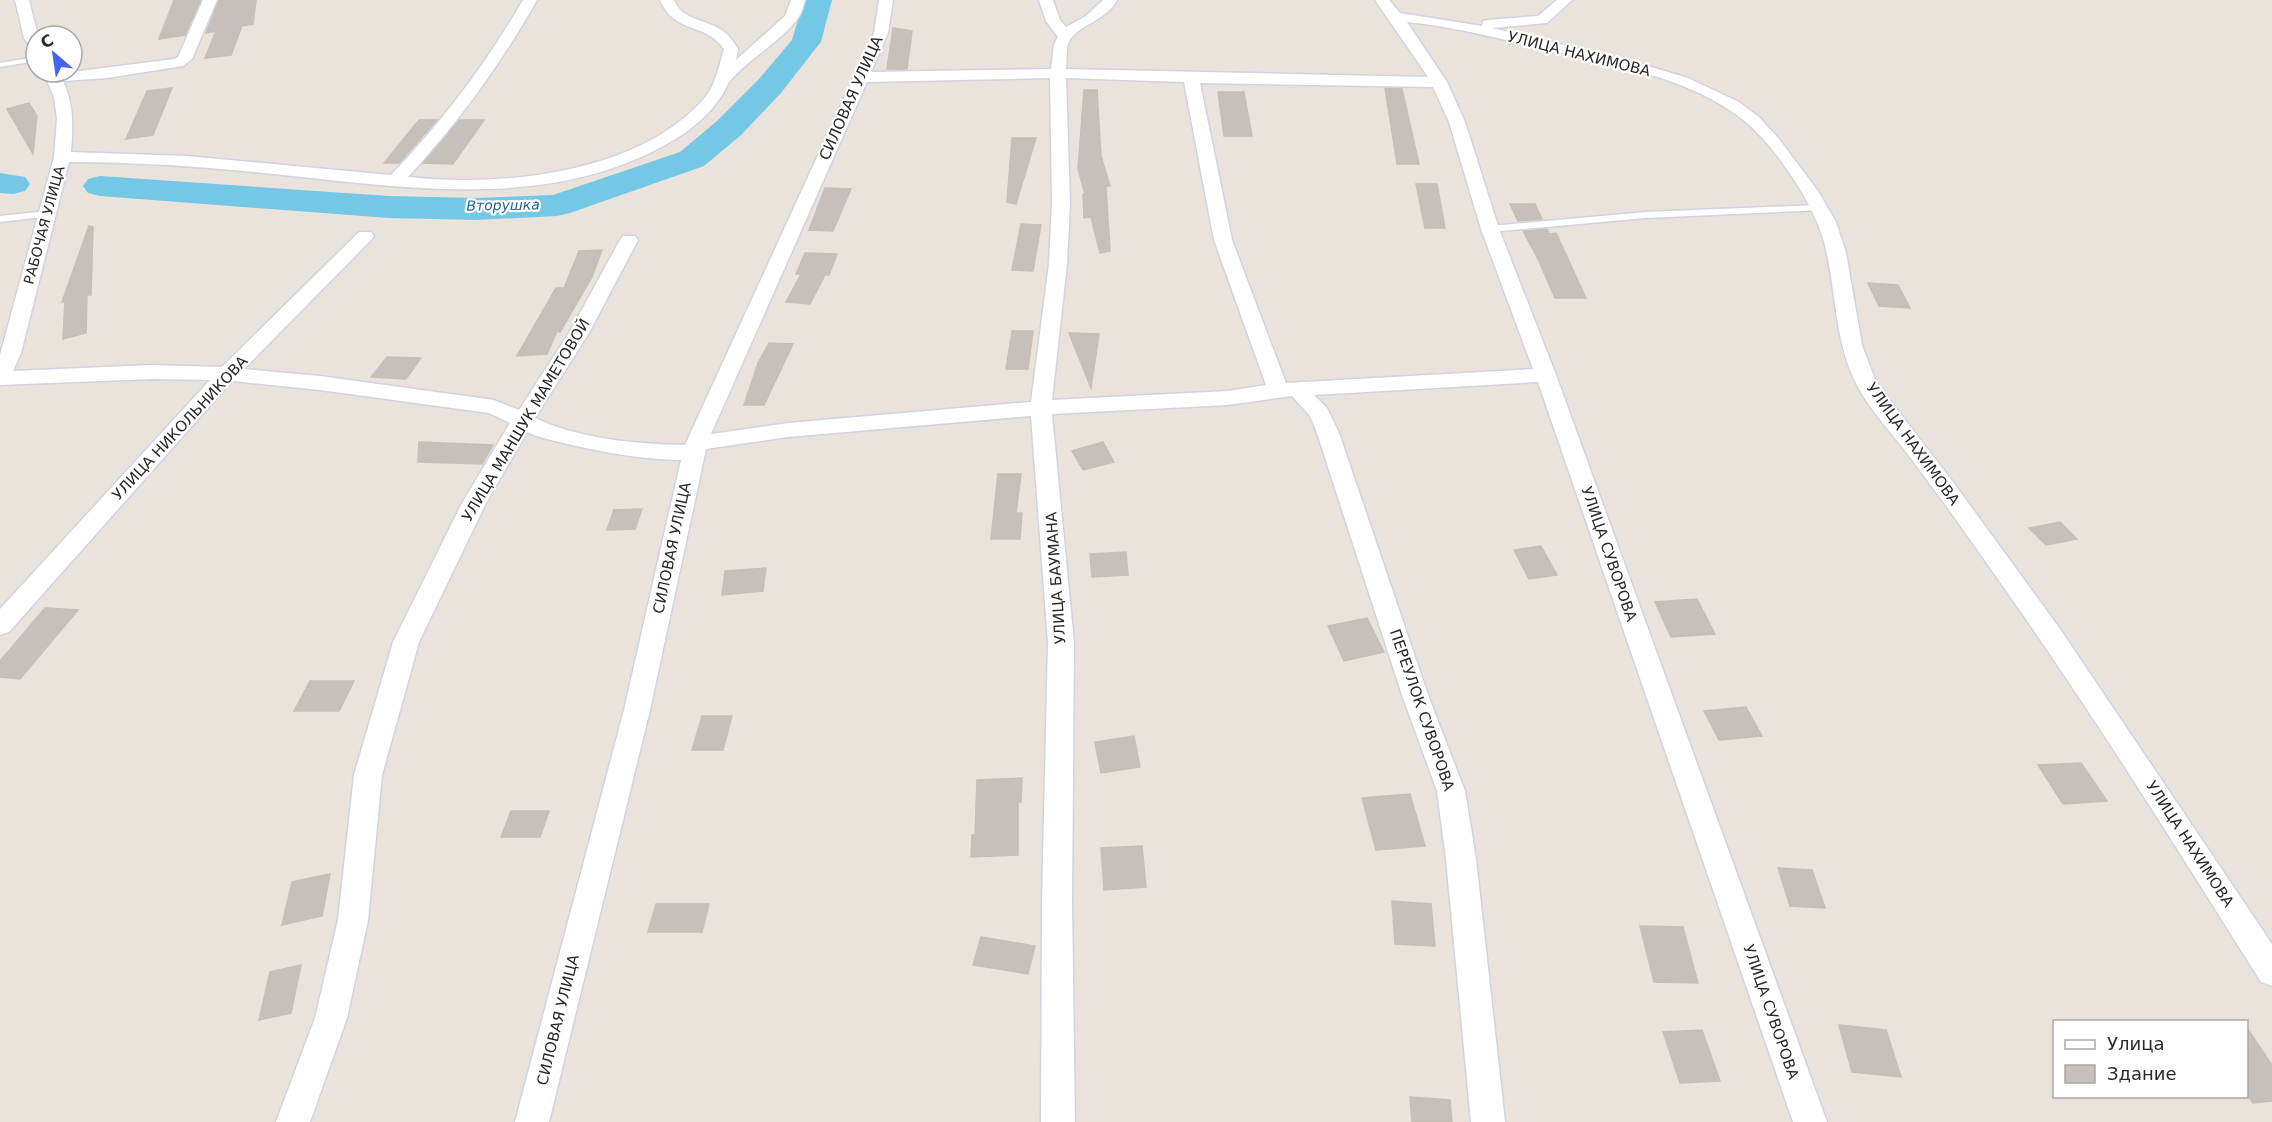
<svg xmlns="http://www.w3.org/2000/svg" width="2272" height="1122" viewBox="0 0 2272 1122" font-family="'DejaVu Sans',sans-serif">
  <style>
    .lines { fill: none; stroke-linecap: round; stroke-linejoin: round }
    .river { fill: #74c8e6; fill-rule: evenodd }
    .building { fill: #c5c0ba; stroke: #c5bfb5; stroke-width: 1.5 }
    .lane-casing { stroke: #d0d3e0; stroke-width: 3 }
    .street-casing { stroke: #d0d3e0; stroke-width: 3 }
    .lane { fill: #fff; fill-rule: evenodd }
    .street { fill: #fff; fill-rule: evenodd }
    .labels { text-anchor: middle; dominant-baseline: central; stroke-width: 4.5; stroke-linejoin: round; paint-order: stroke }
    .far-water-label { font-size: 14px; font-style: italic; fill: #16658f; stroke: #fff }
    .far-street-label { font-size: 14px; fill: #282828; stroke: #fff }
    .street-label { font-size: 15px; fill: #282828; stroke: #fff }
  </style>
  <rect width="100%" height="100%" fill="#eae3db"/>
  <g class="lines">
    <g class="river">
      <path d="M804,0H832L821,42L816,48L781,93L741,135L704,166L570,213L557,216L476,220L389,218L100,196L88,193L83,186L88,179L100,176L389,196L476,198L553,195L680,152L717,121L759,79L792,40Z"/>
      <path d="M0,173L25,177L30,184L25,191L13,194L0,193Z"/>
    </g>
  </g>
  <g class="building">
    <path d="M174,0H201L185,35L159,39Z"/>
    <path d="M219,0H256L253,24L242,26L231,55L205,58L216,31L206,33Z"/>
    <path d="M893,28L912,31L907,69H887Z"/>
    <path d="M172,88L153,135L126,139L147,91Z"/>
    <path d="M1385,88L1402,89L1419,164H1397Z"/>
    <path d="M1084,90H1097L1101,156L1110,186H1106L1110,251L1100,253L1091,217L1084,218L1083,194H1085L1078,169Z"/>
    <path d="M1218,92H1244L1252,136H1224Z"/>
    <path d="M29,103L37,116L33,154L7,109Z"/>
    <path d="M419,120H437L399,163H384Z"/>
    <path d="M459,120H484L453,164L423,163Z"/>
    <path d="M1012,138H1036L1016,204L1007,202Z"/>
    <path d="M1416,184H1437L1445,228H1425Z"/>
    <path d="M825,188L851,189L833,231L809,230Z"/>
    <path d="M1510,204H1535L1542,219L1518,221Z"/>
    <path d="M1021,224L1041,225L1033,271L1012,270Z"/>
    <path d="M89,226L93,227L91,295H87L86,333L63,339L65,301L62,302Z"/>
    <path d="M1547,229L1549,234L1556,233L1586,298H1555L1538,259L1523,231Z"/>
    <path d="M602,250L592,277L560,332L557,331L547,354L517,356L556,288H564L579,251Z"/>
    <path d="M805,253L837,254L829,275H825L810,304L786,302L801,274H796Z"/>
    <path d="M1868,283L1898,285L1910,308L1879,306Z"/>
    <path d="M1012,331H1033L1028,369H1006Z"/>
    <path d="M1069,333L1099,334L1091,388Z"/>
    <path d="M769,343L793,344L764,405H744L758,363Z"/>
    <path d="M387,357L421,358L406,379L371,377Z"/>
    <path d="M419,442L493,445L482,464L418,462Z"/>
    <path d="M1103,442L1114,462L1083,470L1072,451Z"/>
    <path d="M998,474H1021L1016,513H1022L1020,539H991Z"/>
    <path d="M642,509L635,529L607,530L614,510Z"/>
    <path d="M2060,522L2077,539L2046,545L2029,528Z"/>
    <path d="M1541,546L1557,575L1529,579L1514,550Z"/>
    <path d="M1126,552L1128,575L1092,577L1090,554Z"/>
    <path d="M766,568L763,591L722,595L725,571Z"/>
    <path d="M1697,599L1715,634L1671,637L1655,602Z"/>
    <path d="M45,608L78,610L20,679L0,677V661Z"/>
    <path d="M1367,618L1384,652L1344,661L1328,626Z"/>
    <path d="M310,681H354L339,711H294Z"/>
    <path d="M1746,707L1762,736L1719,740L1704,711Z"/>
    <path d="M702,716H732L723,750H692Z"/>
    <path d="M1134,736L1140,767L1101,773L1095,742Z"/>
    <path d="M2081,763L2107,801L2063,804L2038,765Z"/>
    <path d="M1022,778L1021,802H1018V855L971,857L972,835H975L977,780Z"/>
    <path d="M1410,794L1425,846L1376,850L1362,798Z"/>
    <path d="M511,811H549L540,837H501Z"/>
    <path d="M1142,846L1146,887L1104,890L1101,848Z"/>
    <path d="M1778,868L1812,870L1825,908L1790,906Z"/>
    <path d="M330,874L322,916L282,925L292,882Z"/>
    <path d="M1392,901L1431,904L1435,946L1395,944Z"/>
    <path d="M656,904H709L702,932H648Z"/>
    <path d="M1640,926L1683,927L1698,983L1654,982Z"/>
    <path d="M981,937L1035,946L1028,974L973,965Z"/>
    <path d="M301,965L291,1013L259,1020L270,972Z"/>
    <path d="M1839,1025L1886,1030L1901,1077L1852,1072Z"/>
    <path d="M2247,1028L2272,1065V1101L2253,1103L2247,1094Z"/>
    <path d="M1702,1030L1720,1081L1680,1083L1663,1032Z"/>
    <path d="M1410,1097L1450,1100L1452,1122H1412Z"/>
  </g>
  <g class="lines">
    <defs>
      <g id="lane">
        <path d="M36,57V61L0,67V63Z"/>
        <path d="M1819,205L1822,206V210L1646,218L1490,232L1485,229L1490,226L1646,212Z"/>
        <path d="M47,211L51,214L50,216L0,222V216Z"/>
      </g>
      <g id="street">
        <path d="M15,0H29L38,36H36V50L31,49L24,38Z"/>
        <path d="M203,0H217L192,59L183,66L107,78L63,81C74,105 73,126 71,152L187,156L391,175C442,122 486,64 523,0H537C501,64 458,123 408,177C502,187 636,174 703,100C715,87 719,66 724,49C704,21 675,35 660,0H674C683,20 701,18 718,28C728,33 733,41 738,49L736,60L785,16L791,0H805C803,7 801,15 796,21C777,44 749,59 729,82C726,87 724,93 720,98C712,111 697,124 685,133C562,214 410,188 273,174C205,167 138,162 69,162L21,353L13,371L152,365L222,367L359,232H371L374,236L371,240L244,369L320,376L494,400L519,410L569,333L620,240L623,236H635L638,240L589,333L535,418C580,439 635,444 685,445L874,33L879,0H893L888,33L871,72L1051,69L1054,44L1058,37L1046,21L1039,0H1053L1060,20L1066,27L1086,16L1103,0H1117C1107,21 1074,26 1068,44C1066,52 1067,61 1066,69L1428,77L1375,0H1389L1400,13L1482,26L1483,21L1488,20L1538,16L1557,0H1572L1547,23L1492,28L1631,61L1688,78L1739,102L1759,117L1779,139L1818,191L1836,222L1846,253L1862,345L1876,382L1953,482L2060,629L2272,944V986L2261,982C2179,852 2098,721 2009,595C1978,550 1946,505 1913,461C1893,434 1867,408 1853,377C1835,336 1836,293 1826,250C1818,209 1778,150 1747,123C1693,77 1603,62 1535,47C1493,37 1450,26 1407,22L1447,82L1465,122L1499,229L1556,375L1827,1122H1793L1538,382L1314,395L1327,408L1339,433L1428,695L1465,791L1476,859L1505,1122H1471L1446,859L1437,791L1402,695L1317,433L1310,416L1292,396L1228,405L1052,414L1074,643L1072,903L1075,1122H1041L1042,903L1048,643L1031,416L788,437L706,449L650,710L549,1122H515L624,710L681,460C632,459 584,449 536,436L527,432L485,505L419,642L382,775L368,920L347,1018L310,1122H276L315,1018L338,920L354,775L393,642L461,505L510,423L489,413L320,390L232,381L9,632L0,635V609L210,380L152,379L0,385V355L54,157L57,119L54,97L43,72H72L174,59L178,57ZM1050,78L1052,203L1049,264L1031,402L788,423L711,434L867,82ZM1066,78L1184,82L1214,240L1266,385L1228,391L1052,400L1067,264L1070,203ZM1200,83L1433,87L1449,122L1481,229L1533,369L1286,383L1232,240Z"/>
      </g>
    </defs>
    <use href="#lane" class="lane-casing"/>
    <use href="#street" class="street-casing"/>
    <use href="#lane" class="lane"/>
    <use href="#street" class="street"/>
  </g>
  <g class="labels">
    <g class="far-water-label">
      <text transform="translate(503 205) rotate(-1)">Вторушка</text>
    </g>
    <g class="far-street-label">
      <text transform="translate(44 225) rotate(-75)">РАБОЧАЯ УЛИЦА</text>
    </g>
    <g class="street-label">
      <text transform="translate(1579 54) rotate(14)">УЛИЦА НАХИМОВА</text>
      <text transform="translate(851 98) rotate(-66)">СИЛОВАЯ УЛИЦА</text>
      <text transform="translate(526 420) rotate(-59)">УЛИЦА МАНШУК МАМЕТОВОЙ</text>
      <text transform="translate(180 428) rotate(-47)">УЛИЦА НИКОЛЬНИКОВА</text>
      <text transform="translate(1913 444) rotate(54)">УЛИЦА НАХИМОВА</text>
      <text transform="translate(672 548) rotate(-78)">СИЛОВАЯ УЛИЦА</text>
      <text transform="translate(1609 554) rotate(71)">УЛИЦА СУВОРОВА</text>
      <text transform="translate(1056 578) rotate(-94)">УЛИЦА БАУМАНА</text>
      <text transform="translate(1422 710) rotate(71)">ПЕРЕУЛОК СУВОРОВА</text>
      <text transform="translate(2190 844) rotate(57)">УЛИЦА НАХИМОВА</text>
      <text transform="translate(1771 1012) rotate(71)">УЛИЦА СУВОРОВА</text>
      <text transform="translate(558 1020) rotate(-76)">СИЛОВАЯ УЛИЦА</text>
    </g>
  </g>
  <rect x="2053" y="1020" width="195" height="78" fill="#ffffff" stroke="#a9a9a9" stroke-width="1.5"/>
  <rect x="2065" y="1040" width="30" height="9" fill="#ffffff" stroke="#a9a9a9" stroke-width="1.5"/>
  <text x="2107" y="1050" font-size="18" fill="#282828">Улица</text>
  <rect x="2065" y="1065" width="30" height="18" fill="#c5c0ba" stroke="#a9a9a9" stroke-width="1.5"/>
  <text x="2107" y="1080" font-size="18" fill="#282828">Здание</text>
  <g transform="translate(54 54) rotate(331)"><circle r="28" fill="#ffffff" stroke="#a9a9a9" stroke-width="1.5"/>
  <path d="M0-4.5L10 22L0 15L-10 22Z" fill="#4464ed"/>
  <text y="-9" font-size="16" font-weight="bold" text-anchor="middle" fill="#282828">С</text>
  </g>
</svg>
